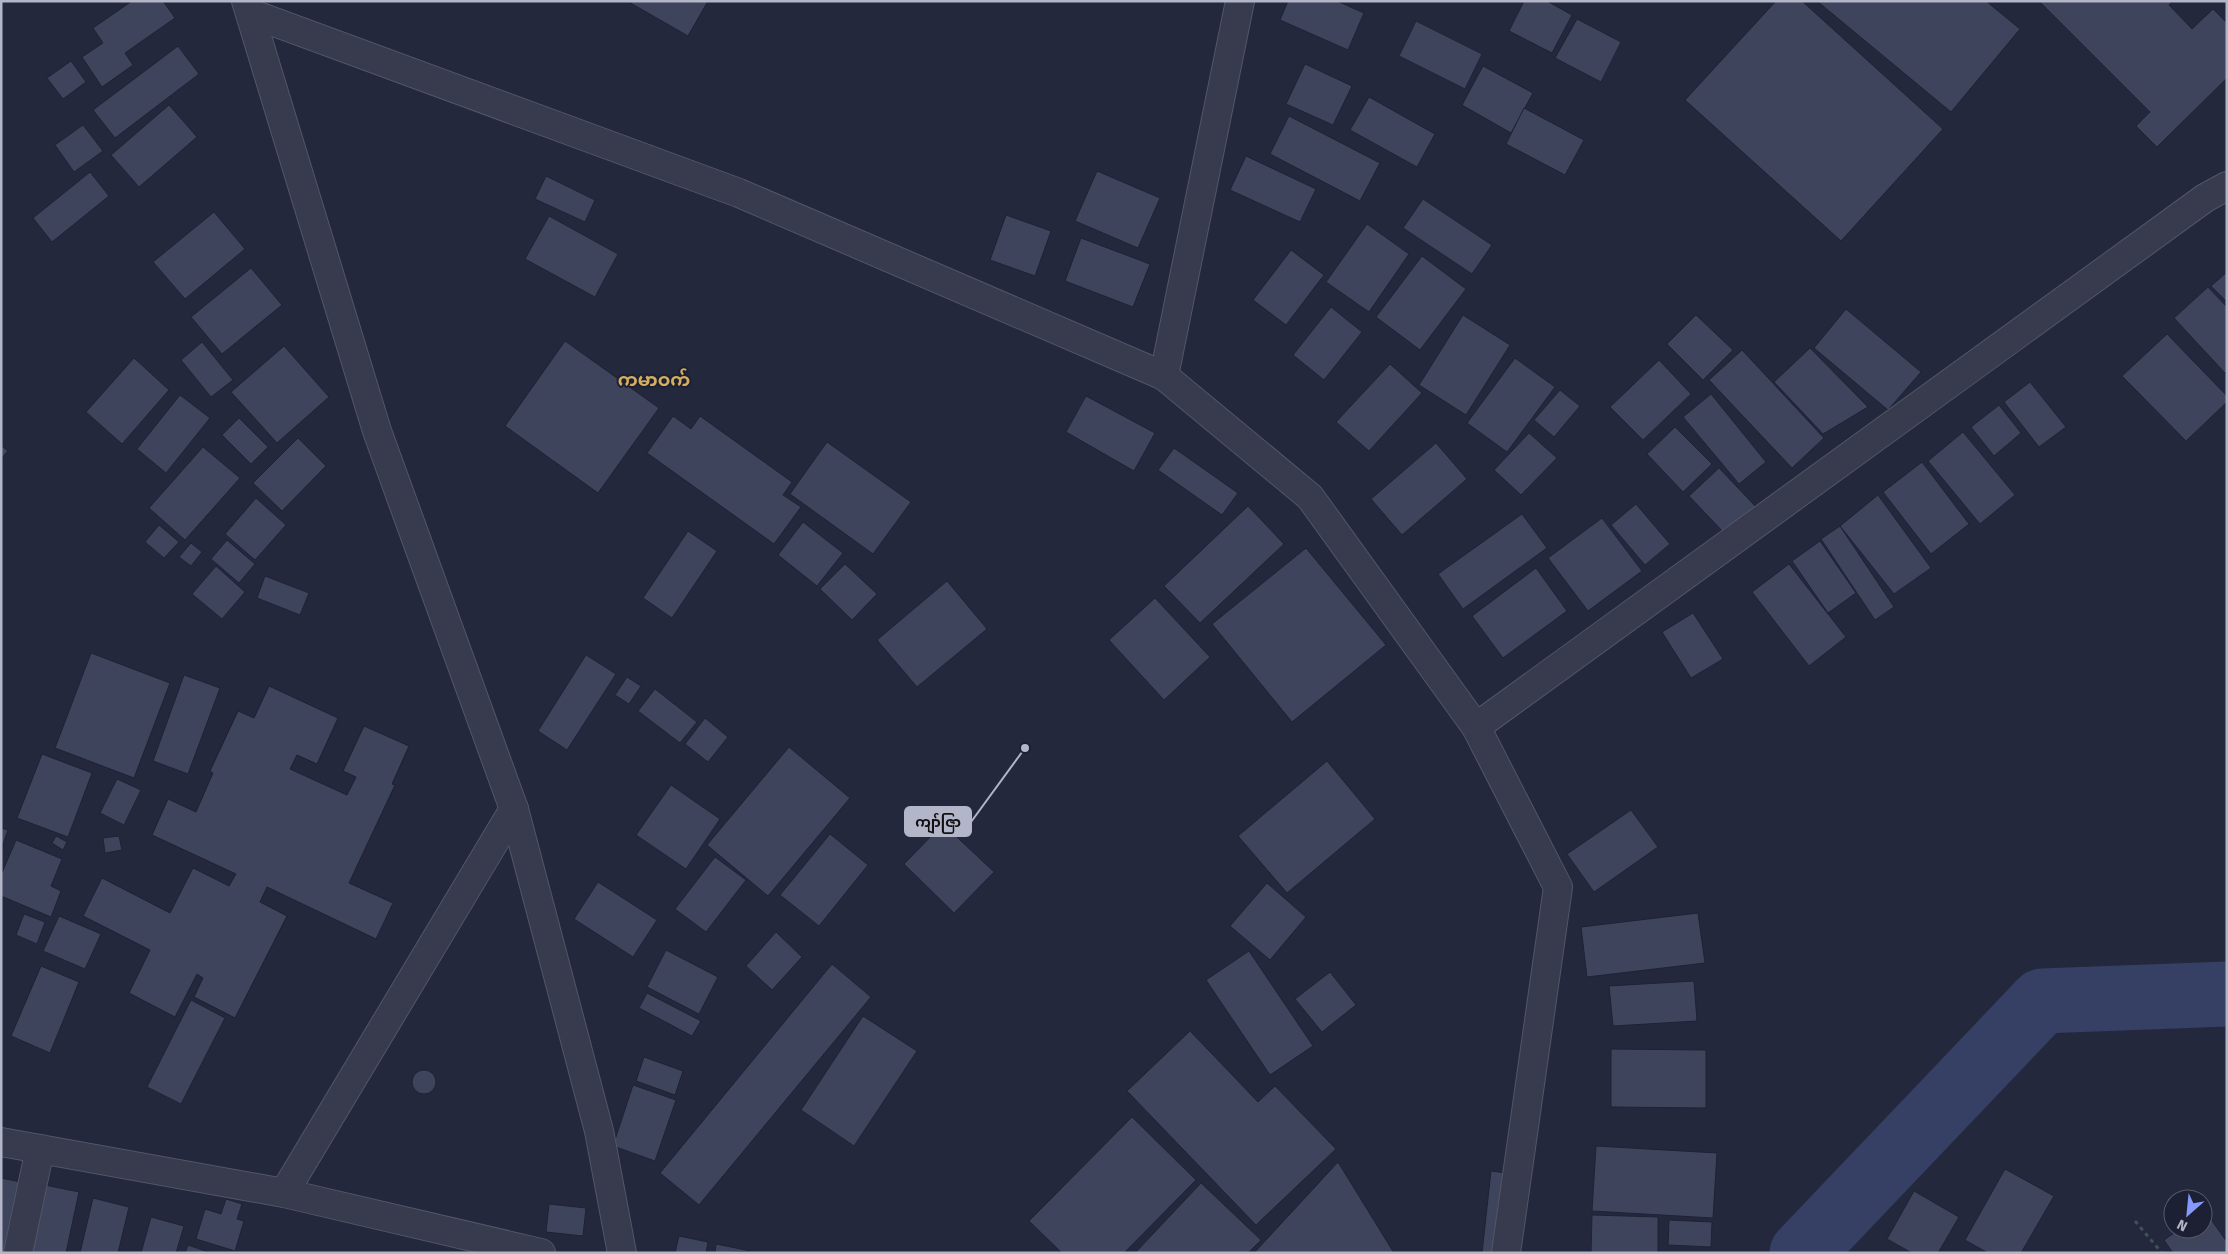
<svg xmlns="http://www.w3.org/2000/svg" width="2228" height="1254" viewBox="0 0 2228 1254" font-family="'Fira Sans','Noto Sans Myanmar',sans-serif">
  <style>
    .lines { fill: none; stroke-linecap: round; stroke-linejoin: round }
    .river { stroke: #363f64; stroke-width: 65 }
    .building { fill: #3f445d; stroke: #1e2234; fill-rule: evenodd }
    .minor-casing { stroke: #525668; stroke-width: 30 }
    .path { stroke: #405158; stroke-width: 3; stroke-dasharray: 4 4; stroke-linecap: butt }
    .minor { stroke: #373b4d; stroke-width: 28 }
    .labels { text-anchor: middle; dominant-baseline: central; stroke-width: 4; stroke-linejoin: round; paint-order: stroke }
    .district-label { font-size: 18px; font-weight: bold; fill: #d6ae5f; stroke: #1c2032 }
    .leader { fill: none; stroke: #b2b6c8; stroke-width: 2 }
    .callout-dot { fill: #b2b6c8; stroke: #1c2032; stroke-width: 2 }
    .callout { fill: #b2b6c8; stroke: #b2b6c8; stroke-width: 2 }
    .callout-label { font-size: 14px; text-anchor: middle; font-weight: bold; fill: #111 }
  </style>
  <rect width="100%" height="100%" fill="#23283d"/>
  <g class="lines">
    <path class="river" d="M1802,1253L2042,1001L2227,994"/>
  </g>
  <g class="building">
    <path d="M132,1H163L175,18L125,53L133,65L102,87L82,57L103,43L93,28Z"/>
    <path d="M627,1H708L688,36Z"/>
    <path d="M1288,1H1337L1364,13L1348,50L1280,20Z"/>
    <path d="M1524,1H1547L1572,15L1552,53L1509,31Z"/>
    <path d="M1776,1H1802L1943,129L1841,241L1685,100Z"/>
    <path d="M1817,1H1986L2020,29L1951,112Z"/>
    <path d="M2039,1H2173L2169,5L2192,29L2213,9L2227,23V78L2157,147L2136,126L2150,112Z"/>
    <path d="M1577,19L1621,42L1601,82L1555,58Z"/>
    <path d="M1416,21L1482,54L1465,89L1399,56Z"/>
    <path d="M178,46L199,74L115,138L93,110Z"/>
    <path d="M71,61L86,82L63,99L47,78Z"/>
    <path d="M1305,64L1352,86L1333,125L1286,104Z"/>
    <path d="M1483,66L1533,93L1511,133L1462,105Z"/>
    <path d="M1369,97L1435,134L1417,167L1350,130Z"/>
    <path d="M169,105L197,137L139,187L111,155Z"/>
    <path d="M1524,108L1584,140L1565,175L1506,144Z"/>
    <path d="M1289,116L1380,163L1360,201L1270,154Z"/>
    <path d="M83,125L103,151L74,172L55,145Z"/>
    <path d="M1246,156L1316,189L1300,222L1230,190Z"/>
    <path d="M1097,171L1160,198L1138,248L1075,221Z"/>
    <path d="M90,172L109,196L52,242L33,218Z"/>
    <path d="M546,176L595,200L585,222L535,199Z"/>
    <path d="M1423,199L1492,245L1472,274L1403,228Z"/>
    <path d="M214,212L245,249L185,299L153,262Z"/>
    <path d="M1006,215L1051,231L1035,276L990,260Z"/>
    <path d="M549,216L618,254L595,297L525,259Z"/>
    <path d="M1367,224L1409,254L1369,312L1326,282Z"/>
    <path d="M1081,238L1150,264L1133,307L1065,281Z"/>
    <path d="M1291,250L1324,275L1286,325L1253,300Z"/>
    <path d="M1422,256L1466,289L1420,350L1376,317Z"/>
    <path d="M251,268L282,305L222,354L191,317Z"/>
    <path d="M2227,272V302L2211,286Z"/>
    <path d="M2208,287L2227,307V371L2225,373L2174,318Z"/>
    <path d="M1331,307L1362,332L1324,380L1293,355Z"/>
    <path d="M1846,309L1921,372L1888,410L1814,348Z"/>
    <path d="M1463,315L1510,345L1466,415L1419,385Z"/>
    <path d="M1696,315L1733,350L1703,380L1667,344Z"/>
    <path d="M2167,334L2227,396V402L2186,441L2122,376Z"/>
    <path d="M565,341L659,408L598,493L505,426Z"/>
    <path d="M202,342L233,380L211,397L181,360Z"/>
    <path d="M284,346L329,397L277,443L231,392Z"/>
    <path d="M1810,348L1868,407L1823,434L1774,382Z"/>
    <path d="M1742,350L1824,438L1792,468L1709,380Z"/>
    <path d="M134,358L169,390L122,444L86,412Z"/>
    <path d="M1515,358L1555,387L1507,452L1467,423Z"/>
    <path d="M1659,360L1691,394L1643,440L1610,407Z"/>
    <path d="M1390,364L1422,393L1369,451L1336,422Z"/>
    <path d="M2030,382L2066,427L2039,447L2004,402Z"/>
    <path d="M1560,390L1580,406L1554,437L1534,420Z"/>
    <path d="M1711,394L1766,462L1739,484L1683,417Z"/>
    <path d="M180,395L210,418L166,473L137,449Z"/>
    <path d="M1086,396L1155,433L1134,471L1066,432Z"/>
    <path d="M1999,405L2021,433L1994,456L1971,427Z"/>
    <path d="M673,416L691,429L700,416L792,482L783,495L801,507L774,544L647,453Z"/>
    <path d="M239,418L268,447L251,464L222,435Z"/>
    <path d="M1675,427L1712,464L1683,492L1647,454Z"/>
    <path d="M1963,432L2015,495L1980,524L1928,461Z"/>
    <path d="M1529,433L1557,458L1521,495L1494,470Z"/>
    <path d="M298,438L326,466L282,511L253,483Z"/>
    <path d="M827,442L911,502L873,554L790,494Z"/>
    <path d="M1436,443L1467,479L1402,535L1371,499Z"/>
    <path d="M1,445L8,451L1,459Z"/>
    <path d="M203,447L240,478L185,540L149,508Z"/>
    <path d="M1174,448L1238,493L1222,515L1158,470Z"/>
    <path d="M1922,462L1969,524L1931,554L1883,492Z"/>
    <path d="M1719,468L1757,508L1727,536L1689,496Z"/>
    <path d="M1878,495L1931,568L1894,594L1840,526Z"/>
    <path d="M256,498L286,525L255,560L225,534Z"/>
    <path d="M1636,504L1670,544L1645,565L1611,525Z"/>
    <path d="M1248,506L1284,544L1200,623L1164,586Z"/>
    <path d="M1522,514L1547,548L1463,609L1438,574Z"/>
    <path d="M1602,518L1642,571L1588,611L1548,558Z"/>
    <path d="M803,522L843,553L817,586L778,555Z"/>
    <path d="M159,525L179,542L164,558L145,542Z"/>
    <path d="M1840,526L1894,607L1875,620L1821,539Z"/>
    <path d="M688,531L717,551L672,618L643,598Z"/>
    <path d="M227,540L255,564L239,583L211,559Z"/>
    <path d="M1820,541L1856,593L1828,613L1792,561Z"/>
    <path d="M191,543L202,552L191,566L179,557Z"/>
    <path d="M1306,548L1386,645L1292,722L1212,624Z"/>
    <path d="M845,564L877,594L852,620L820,589Z"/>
    <path d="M1789,564L1846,637L1809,666L1752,592Z"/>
    <path d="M216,566L245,592L222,619L192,594Z"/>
    <path d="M1536,568L1567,611L1503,658L1472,616Z"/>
    <path d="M265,576L309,593L300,615L257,598Z"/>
    <path d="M947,581L987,629L917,687L877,640Z"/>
    <path d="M1155,598L1210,657L1164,700L1109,640Z"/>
    <path d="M1693,613L1723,659L1691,678L1662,632Z"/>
    <path d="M91,653L170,683L134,778L55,748Z"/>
    <path d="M586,655L616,674L567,750L538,731Z"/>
    <path d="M184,675L220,688L188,774L153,761Z"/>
    <path d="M627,677L641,686L629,704L615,695Z"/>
    <path d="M269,686L338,718L317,764L297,755L290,769L347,795L356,777L343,771L364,726L409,746L392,784L395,785L349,883L393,903L376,939L267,887L260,902L287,916L235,1018L194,997L203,978L197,974L175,1017L129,993L150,950L83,916L102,878L170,913L193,868L229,886L236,874L152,835L168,799L196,812L213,773L210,771L238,711L254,718ZM256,728L277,737L267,758L247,748Z"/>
    <path d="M269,686L338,718L317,764L297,755L290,769L347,795L356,777L343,771L364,726L409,746L392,784L395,785L349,883L393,903L376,939L267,887L260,902L287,916L235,1018L194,997L203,978L197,974L175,1017L129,993L150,950L83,916L102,878L170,913L193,868L229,886L236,874L152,835L168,799L196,812L213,773L210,771L238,711L254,718Z"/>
    <path d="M655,689L697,722L680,743L638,711Z"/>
    <path d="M705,718L728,737L708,762L685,744Z"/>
    <path d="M789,747L850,798L768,896L707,845Z"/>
    <path d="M42,754L92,773L68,837L17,818Z"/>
    <path d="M1327,761L1375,819L1287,893L1238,836Z"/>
    <path d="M117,779L141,790L124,825L100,813Z"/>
    <path d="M671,785L720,819L686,869L636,835Z"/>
    <path d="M1631,810L1658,847L1594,892L1567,854Z"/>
    <path d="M943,824L994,872L954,913L904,864Z"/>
    <path d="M1,828L8,830L1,850Z"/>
    <path d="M830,834L868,865L819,926L780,895Z"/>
    <path d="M56,836L67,842L63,850L52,843Z"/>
    <path d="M119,836L122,850L105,853L103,838Z"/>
    <path d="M16,840L62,859L51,886L61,891L51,917L1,896V875Z"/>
    <path d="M715,857L746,880L706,932L675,909Z"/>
    <path d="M598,882L657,920L633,957L574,919Z"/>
    <path d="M1267,883L1306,917L1270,960L1230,926Z"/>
    <path d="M1698,913L1705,963L1587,977L1581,927Z"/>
    <path d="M24,914L45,922L37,944L16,935Z"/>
    <path d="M59,916L101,934L85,969L43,951Z"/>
    <path d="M776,932L802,957L772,990L746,966Z"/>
    <path d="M666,950L718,977L699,1014L647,987Z"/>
    <path d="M1249,951L1313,1046L1270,1075L1206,980Z"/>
    <path d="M832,964L871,997L699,1205L660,1173Z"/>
    <path d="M41,966L79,982L50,1053L11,1036Z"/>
    <path d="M1330,972L1356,1005L1322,1032L1295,999Z"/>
    <path d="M1694,981L1697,1021L1613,1026L1609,986Z"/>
    <path d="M647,993L701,1021L692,1036L639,1008Z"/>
    <path d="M191,1000L225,1018L181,1104L147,1087Z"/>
    <path d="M863,1016L917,1051L854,1146L801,1110Z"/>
    <path d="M1190,1031L1258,1102L1275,1086L1336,1149L1256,1225L1127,1091Z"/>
    <path d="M1611,1049L1706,1050V1108L1611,1107Z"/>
    <path d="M644,1057L683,1071L675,1095L636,1081Z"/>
    <circle cx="424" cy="1082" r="12"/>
    <path d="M633,1085L676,1100L655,1161L613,1146Z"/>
    <path d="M1132,1117L1196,1180L1124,1253H1062L1029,1221Z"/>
    <path d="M1596,1146L1717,1153L1713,1218L1592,1211Z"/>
    <path d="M1338,1162L1394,1253H1254Z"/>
    <path d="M2005,1169L2054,1196L2021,1253H1988L1965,1240Z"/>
    <path d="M1491,1171L1522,1175L1514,1253H1482Z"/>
    <path d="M1,1178L26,1183L12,1253H1Z"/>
    <path d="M1201,1183L1261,1240L1248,1253H1135Z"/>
    <path d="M40,1184L79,1192L66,1253H27Z"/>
    <path d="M1914,1191L1959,1217L1938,1253H1912L1887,1239Z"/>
    <path d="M93,1198L129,1207L118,1253H80Z"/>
    <path d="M226,1199L242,1204L237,1219L244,1221L235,1251L196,1239L205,1209L221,1214Z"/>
    <path d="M549,1204L586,1208L583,1236L546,1232Z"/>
    <path d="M2205,1211L2227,1242V1253H2173L2164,1240L2180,1229H2203V1212Z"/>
    <path d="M1592,1215L1658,1217V1253H1591Z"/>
    <path d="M151,1217L184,1226L176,1253H141Z"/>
    <path d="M1669,1220L1712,1222L1711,1247L1668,1245Z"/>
    <path d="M679,1236L708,1242L706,1253H675Z"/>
    <path d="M716,1244L751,1251L715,1253Z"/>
    <path d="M188,1245L211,1253H185Z"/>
  </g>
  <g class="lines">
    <defs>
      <g id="minor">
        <path d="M246,1L377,431L514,809L599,1131L622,1253"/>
        <path d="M250,13L739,193L1164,376L1310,497L1476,727L1558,887L1506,1253"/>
        <path d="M1164,376L1240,1"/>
        <path d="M1476,727L2205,198L2227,186"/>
        <path d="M1,1142L284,1193L541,1253"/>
        <path d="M284,1193L514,809"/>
        <path d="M18,1253L40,1149"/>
      </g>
    </defs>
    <use href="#minor" class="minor-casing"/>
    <path class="path" d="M2135,1221L2162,1253"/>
    <use href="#minor" class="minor"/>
  </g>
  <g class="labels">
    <g class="district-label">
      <text x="654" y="380">ကမာဝက်</text>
    </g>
  </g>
  <path class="leader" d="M1025 748L971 822"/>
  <circle class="callout-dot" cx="1025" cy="748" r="5"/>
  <rect class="callout" x="905" y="807" width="66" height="29" rx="5"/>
  <g class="callout-label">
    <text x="938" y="827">ကျာ်ဇြာ</text>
  </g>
  <rect width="2228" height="1254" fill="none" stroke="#b2b6c8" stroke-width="5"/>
  <g transform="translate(2188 1214) rotate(207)"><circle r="24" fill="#1c2032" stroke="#585c6e"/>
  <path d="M0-4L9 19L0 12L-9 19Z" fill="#8698fa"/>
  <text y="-8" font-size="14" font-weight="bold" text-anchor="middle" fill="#b2b6c8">N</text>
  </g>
</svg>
